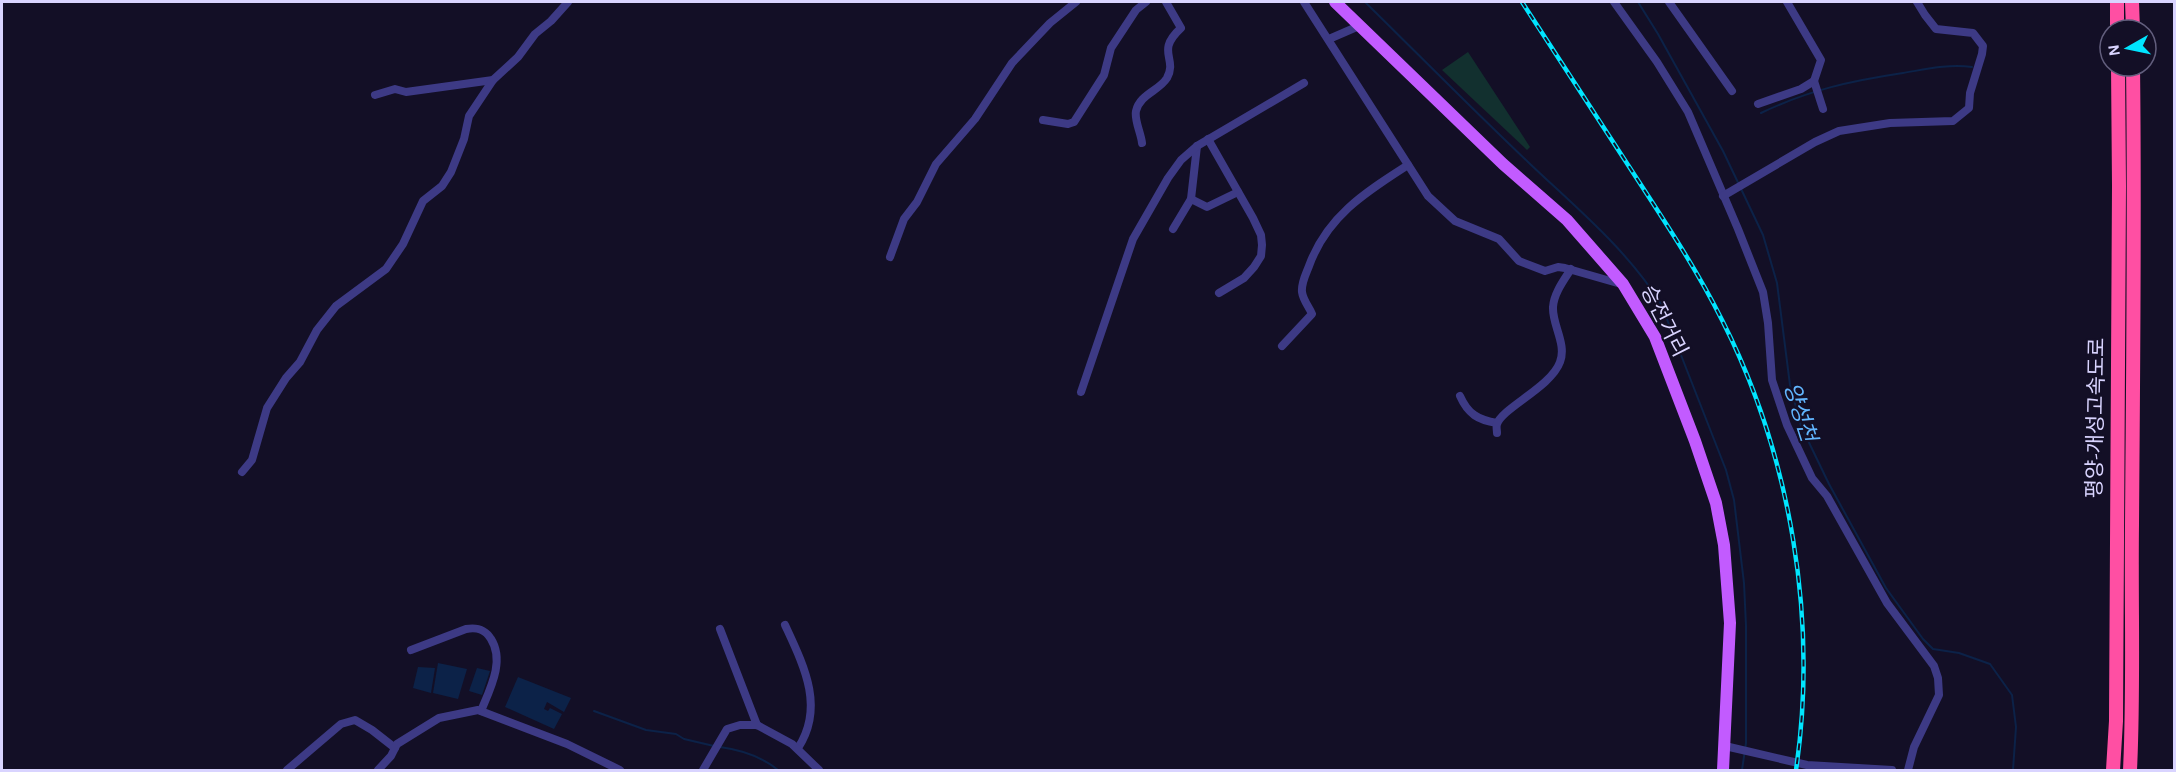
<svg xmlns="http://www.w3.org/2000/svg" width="2176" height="772" viewBox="0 0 2176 772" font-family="'Alegreya Sans','Noto Sans KR',sans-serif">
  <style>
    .green { fill: #12302f }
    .water { fill: #0c2248 }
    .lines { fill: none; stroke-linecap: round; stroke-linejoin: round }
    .stream { stroke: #0c2248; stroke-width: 2 }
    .street { stroke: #3d3a85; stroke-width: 8 }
    .primary { stroke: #c25bff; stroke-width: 12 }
    .highway { stroke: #ff4fa3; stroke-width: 14 }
    .rail-casing { stroke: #00e5ff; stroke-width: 4.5 }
    .rail { stroke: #130f26; stroke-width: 2; stroke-dasharray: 7; stroke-linecap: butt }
    .labels { text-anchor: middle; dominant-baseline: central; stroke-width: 4.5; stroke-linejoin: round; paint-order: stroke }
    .street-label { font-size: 21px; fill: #d9d4ff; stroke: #130f26 }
    .water-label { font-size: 22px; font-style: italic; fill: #62b6ff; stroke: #130f26 }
  </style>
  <rect width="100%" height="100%" fill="#130f26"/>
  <path class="green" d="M1468,52L1530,147L1527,150L1442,70Z"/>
  <g class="water">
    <path d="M438,663L467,669L458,699L433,693Z"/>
    <path d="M418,667L435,668L431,693L413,688Z"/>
    <path d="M477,668L490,671L482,695L469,691Z"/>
    <path d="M518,677L571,698L564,712L547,702L544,709L548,711L550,708L562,714L554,729L505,707Z"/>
  </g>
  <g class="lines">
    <g class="stream">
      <path d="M1365,2C1419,55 1472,109 1528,162C1574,206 1627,249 1661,304L1726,470L1734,500L1744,583L1746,626V743L1742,770"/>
      <path d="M1638,2L1658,34L1723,151L1763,235L1777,283L1790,385L1801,426L1829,484L1886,588L1923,639L1933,649L1959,653L1990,664L2012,695L2016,727L2013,770"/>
      <path d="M1761,113C1809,90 1850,81 1903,73C1927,69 1948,64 1972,67"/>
      <path d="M594,711L646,730L676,734L684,739L714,746"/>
      <path d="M720,747C742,750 761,756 778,770"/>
    </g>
    <g class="street">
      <path d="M1304,2L1428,196L1455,221L1499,239L1519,261L1545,271L1558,267L1565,268L1621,284"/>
      <path d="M1614,2L1657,62L1688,112L1738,229L1763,292L1768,323L1772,380L1787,425L1812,478L1827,496L1887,603L1934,666L1938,678L1939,695L1914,747L1908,770"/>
      <path d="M1669,2L1732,91"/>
      <path d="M1329,39L1359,26"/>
      <path d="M1814,81L1823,109"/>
      <path d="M375,95L395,89L406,92L493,80L518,57L535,34L551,21L568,2"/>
      <path d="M1758,104L1801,89L1814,81L1821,60L1787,2"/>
      <path d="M1043,120L1068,124L1074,122L1104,75L1111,48L1136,10L1146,2"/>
      <path d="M1208,139L1253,218L1261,235L1262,245L1261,256L1254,267L1244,278L1219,293"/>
      <path d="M1142,143C1141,133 1134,120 1136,111C1140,94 1159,91 1167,78C1178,58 1155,52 1181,28L1166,2"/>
      <path d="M1723,196L1815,142L1839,131L1890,123L1953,121L1969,108L1970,93L1982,54L1983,46L1973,33L1936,29L1925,15L1917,2"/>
      <path d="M1191,199L1207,207L1238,192"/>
      <path d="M1173,229L1191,199L1197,146"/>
      <path d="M890,257L904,219L917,202L936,164L975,119L1012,63L1050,23L1076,2"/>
      <path d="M1282,346L1312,314C1309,307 1303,300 1302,292C1301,283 1306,274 1309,266C1327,216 1366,192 1408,165"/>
      <path d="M1081,392L1133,239L1168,178L1181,160L1197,146L1304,83"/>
      <path d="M1460,396C1468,414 1478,420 1497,423"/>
      <path d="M1497,433C1497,430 1496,427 1497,424C1502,408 1551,387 1560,362C1567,344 1552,325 1553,307C1554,293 1564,280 1571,269"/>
      <path d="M242,472L252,460L267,408L286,378L300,362L317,330L336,306L386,269L403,244L423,201L442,186L451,172L464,139L469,116L493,80"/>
      <path d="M785,625C804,666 825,707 798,748"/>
      <path d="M720,629L757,725"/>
      <path d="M411,650L466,629C477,627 485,629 491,639C505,661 490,689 481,711"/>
      <path d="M1725,746L1807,765L1892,770"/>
      <path d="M287,770L341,724L355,720L372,730L395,748"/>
      <path d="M378,770L391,756L397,744L439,718L478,710L567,744L620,770"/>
      <path d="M703,770L727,729L740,725H757L792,744L819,770"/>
    </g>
    <path class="primary" d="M1335,2L1503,164L1567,220L1623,284L1655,337L1695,441L1716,503L1724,545L1730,623L1723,770"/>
    <g class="highway">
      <path d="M2117,2V30"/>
      <path d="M2132,2L2133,30"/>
      <path d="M2113,770L2116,721L2119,186L2118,66"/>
      <path d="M2130,770C2134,689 2131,607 2132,525C2133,372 2135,219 2133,66"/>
    </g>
    <defs>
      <path id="rail" d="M1522,2C1562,64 1603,126 1643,188C1671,231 1699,274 1722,320C1791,456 1818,620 1796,770"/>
    </defs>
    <use href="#rail" class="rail-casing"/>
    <use href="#rail" class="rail"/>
  </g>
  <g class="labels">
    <g class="street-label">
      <text transform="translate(1664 321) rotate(63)">승전거리</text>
      <text transform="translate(2096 418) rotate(-89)">평양-개성고속도로</text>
    </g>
    <g class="water-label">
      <text transform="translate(1800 412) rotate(72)">양성천</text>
    </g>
  </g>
  <rect width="2176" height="772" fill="none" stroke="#d9d4ff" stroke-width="6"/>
  <g transform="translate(2128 48) rotate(261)"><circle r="28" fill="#130f26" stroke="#625e7d" stroke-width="1.5"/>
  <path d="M0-4.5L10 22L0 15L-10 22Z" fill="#00e5ff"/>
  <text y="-9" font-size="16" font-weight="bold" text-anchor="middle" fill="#d9d4ff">N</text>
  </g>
</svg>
